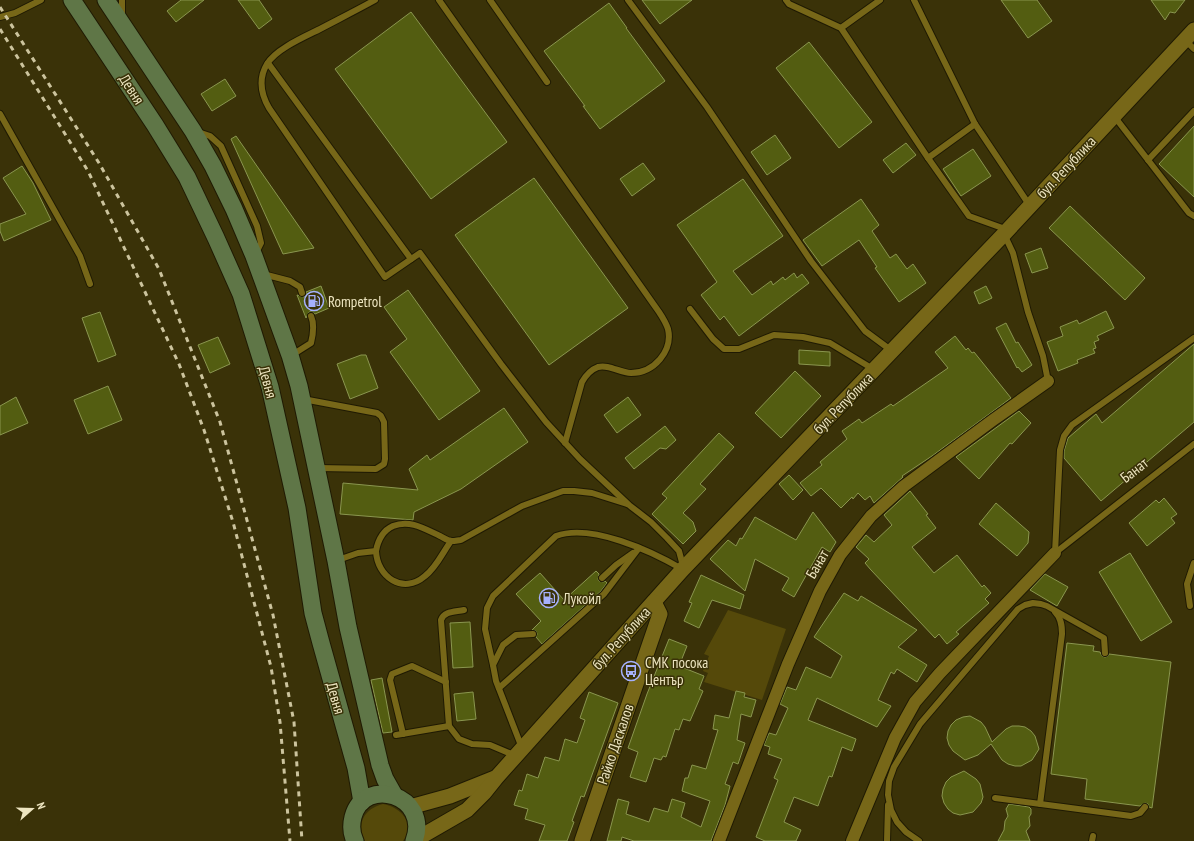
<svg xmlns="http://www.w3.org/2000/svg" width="1194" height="841" viewBox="0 0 1194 841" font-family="'PT Sans Narrow',sans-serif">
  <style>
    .green { fill: #55490a }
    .building { fill: #535d11; stroke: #8a964f }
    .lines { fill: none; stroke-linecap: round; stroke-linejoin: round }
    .service-casing { stroke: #1f1a03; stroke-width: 8 }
    .minor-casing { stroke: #1f1a03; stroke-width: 14 }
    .tertiary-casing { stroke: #1f1a03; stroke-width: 17 }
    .secondary-casing { stroke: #1f1a03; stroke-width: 19 }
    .service { stroke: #776718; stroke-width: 6 }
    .minor { stroke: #776718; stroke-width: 12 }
    .tertiary { stroke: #776718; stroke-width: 15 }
    .secondary { stroke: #5f7647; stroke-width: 17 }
    .rail { stroke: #ccc49e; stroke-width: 3; stroke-dasharray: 5 5; stroke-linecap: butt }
    .labels { text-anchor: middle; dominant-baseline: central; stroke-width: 3; stroke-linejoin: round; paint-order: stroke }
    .street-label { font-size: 15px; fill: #ede5c0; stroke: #3a3208 }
    .poi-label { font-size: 15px; fill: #ede5c0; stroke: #3a3208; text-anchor: start }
  </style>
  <rect width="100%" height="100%" fill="#3a3208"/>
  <g class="green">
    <path d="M728,610L786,629L762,700L704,682L708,673L703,671L709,656L704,654Z"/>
    <path d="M383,804C401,807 416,824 403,841H365C356,823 364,809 383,804Z"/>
  </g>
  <g class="building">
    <path d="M181,0H204L176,22L167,11Z"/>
    <path d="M238,0H259L272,19L259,29Z"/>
    <path d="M642,0H692L660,24Z"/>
    <path d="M1001,0H1037L1052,21L1028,38Z"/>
    <path d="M1151,0H1185L1175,13L1170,12L1165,20Z"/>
    <path d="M609,3L627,28H626L665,81L600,129L583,106H585L544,51Z"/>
    <path d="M411,12L507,142L431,199L335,69Z"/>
    <path d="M809,42L872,122L839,148L776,68Z"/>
    <path d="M225,79L236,96L212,111L201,94Z"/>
    <path d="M1194,126V197L1159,164Z"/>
    <path d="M775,135L791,158L767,175L751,152Z"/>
    <path d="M236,136L314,248L283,254L231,139Z"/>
    <path d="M906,143L916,155L893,173L883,160Z"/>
    <path d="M973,149L991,176L961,196L943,169Z"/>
    <path d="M643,163L655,179L632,196L620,179Z"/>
    <path d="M22,166L33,183L51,220L4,241L0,231V224L26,214L3,178Z"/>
    <path d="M534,178L628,308L549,365L455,235Z"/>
    <path d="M743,179L783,236L733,271L752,295L771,281L773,285L783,277L785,280L794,273L797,278L802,274L809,283L739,336L724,316L720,320L701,295L717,282L677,225Z"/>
    <path d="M861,199L879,225L872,231L890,258L896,254L907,269L913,264L926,283L899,302L875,268L877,267L859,240L822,266L803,240Z"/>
    <path d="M1070,206L1145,278L1125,300L1049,228Z"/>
    <path d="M1041,248L1048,268L1032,273L1025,254Z"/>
    <path d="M321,286L329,308L315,314L312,312H309L306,318L297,295L304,297L306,294V292Z"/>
    <path d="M986,286L992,298L979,304L974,292Z"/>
    <path d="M408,290L480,391L439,420L390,352L407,339L384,307Z"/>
    <path d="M1106,311L1114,328L1097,336L1099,340L1094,342L1096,348L1093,349L1095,353L1077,360L1078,363L1058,371L1047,342L1063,336L1060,327L1077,320L1079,324Z"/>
    <path d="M100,312L116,355L98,362L82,318Z"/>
    <path d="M1006,323L1016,343L1018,342L1032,365L1022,372L1018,367L1017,368L996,328Z"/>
    <path d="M955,336L966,350L968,348L972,353L974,352L1011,398L932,456L902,476L903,477L874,503L870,496L865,500L858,493L853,499L852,497L841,508L821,488L811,496L800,483L822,465L820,462L847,439L842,431L859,419L862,423L891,404L893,406L948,368L935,352Z"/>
    <path d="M218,337L230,364L210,373L198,345Z"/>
    <path d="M1194,344V422L1101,501L1064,458V451L1068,438L1096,414L1102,423Z"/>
    <path d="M799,350L830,352V366L799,364Z"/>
    <path d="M361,355H366L378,388L350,399L337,364Z"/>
    <path d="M795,371L821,396L781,438L755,413Z"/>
    <path d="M108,386L122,420L88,434L74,400Z"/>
    <path d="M16,397L28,423L0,435V406Z"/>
    <path d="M628,397L641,415L617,433L604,415Z"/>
    <path d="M504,408L528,442L461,489L414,512L413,520L340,514L343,483L418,490L409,469L427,455L430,460Z"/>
    <path d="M1019,411L1031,423L1012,444L1010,443L979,479L956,457Z"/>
    <path d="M665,426L676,440L666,449L660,448L634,469L625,458Z"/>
    <path d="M719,433L734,447L700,484L706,489L683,513L693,522L696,531L683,544L652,514L667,498L662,494Z"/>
    <path d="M789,475L803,490L793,500L779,484Z"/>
    <path d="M910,491L928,514L926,515L936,528L912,547L934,573L957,555L982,587L984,585L991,593L985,599L989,603L956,632L959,634L947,644L939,634L935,638L871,570L865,563L869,559L856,547L866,535L874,542L892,525L884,515Z"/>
    <path d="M1164,498L1177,514L1171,518L1175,523L1147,546L1129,523L1156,500L1159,503Z"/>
    <path d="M996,503L1029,532L1028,543L1017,556L979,524Z"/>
    <path d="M813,512L836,542L830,552L822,547L794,597L782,590L789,578L755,559L745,591L710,559L728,540L736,546L740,538L742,539L755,517L796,540Z"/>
    <path d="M1130,553L1172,622L1141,641L1099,572Z"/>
    <path d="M596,571L599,574L598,579L599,581L603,582L605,581L607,583L601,591L542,644L536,637L537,634L536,631L532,630L541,621L516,594L540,573L564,600Z"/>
    <path d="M1045,574L1068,587L1057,606L1030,590Z"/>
    <path d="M701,575L744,595L740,609L712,600L699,628L684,621L692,603L689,602Z"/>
    <path d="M844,593L858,601L861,596L917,630L898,647L927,665L917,682L897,669L894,674L891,672L878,700L891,706L877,727L817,698L808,720L856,739L852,751L842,747L832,777L829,776L818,806L794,797L784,822L801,830L796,841H765L756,837L778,780L774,778L782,759L768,754L770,747L764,745L769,733L776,735L788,708L780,704L787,687L796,690L806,667L831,678L842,656L814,637Z"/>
    <path d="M470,622L473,667L453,668L450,623Z"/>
    <path d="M669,639L687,646L679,666L704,676L699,689L703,691L690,721L683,719L679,730L675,729L666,757L663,756L661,760L654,758L646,782L630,777L638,752L628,748L647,694Z"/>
    <path d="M1067,643L1094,646L1093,651L1100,652L1102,656L1105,657L1108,656L1109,654L1171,662L1152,808L1149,807L1148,804L1145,803L1140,806L1085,799L1087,779L1051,774Z"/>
    <path d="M382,678L392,732L383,733L371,680Z"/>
    <path d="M736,691L745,693L744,697L756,700L751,717L741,714L737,740L745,743L738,764L733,762L725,784L730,786L725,805L711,841H634L622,837L621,841H607L618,799L629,802L626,814L649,822L654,808L668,812L672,799L685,803L681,817L701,827L710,801L682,791L685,778H688L692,765L706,769L718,730L713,729L715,715L729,718Z"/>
    <path d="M473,692L476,719L457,721L454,694Z"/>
    <path d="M589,692L618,703L584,797L581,796L572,821L574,822L567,841H539L545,825L525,819L528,809L514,805L519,790L522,791L527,774L538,778L545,757L559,761L565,739L577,743L585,720L580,718Z"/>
    <path d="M970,716L981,722L985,727L992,742L1006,729L1012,726H1019L1025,727L1031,731L1035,736L1039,749L1032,760L1021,766H1015L1008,764L1002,760L991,744L978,755L965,760L953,751L949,745L947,738L948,731L951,725L956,720L963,717Z"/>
    <path d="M964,771L976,779L980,784L983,797L981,803L973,812L960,815L953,813L948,809L944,803L942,796L943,789L946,782L951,777Z"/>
    <path d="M1009,804L1029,807L1031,809V814L1029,817L1030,826L1026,831L1030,841H998L1004,830L1005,821L1008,816L1006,809Z"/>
  </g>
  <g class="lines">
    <defs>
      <g id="service">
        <path d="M375,0C357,10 339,19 320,29C304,37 276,49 267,64C258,79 261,94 269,108L385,277L420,253L501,364L546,422L580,459L629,505L651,522L667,538L679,551L683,566"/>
        <path d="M439,0L659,312C663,318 666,323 668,329C673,351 654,373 631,373C620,373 609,364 598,367C590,370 586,375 582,382L565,443"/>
        <path d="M490,0L547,82"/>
        <path d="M628,0L707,107L811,261L865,331L892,351"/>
        <path d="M786,0L789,4L841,28L928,158L969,216L1008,230"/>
        <path d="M914,0L975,124L1030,206"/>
        <path d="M122,16V0"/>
        <path d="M0,17L15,13L41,0"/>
        <path d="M841,28L880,0"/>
        <path d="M1185,40L1194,49"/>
        <path d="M268,63L411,259"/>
        <path d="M0,114L80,256L90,284"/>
        <path d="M1114,116L1189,213L1194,216"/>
        <path d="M198,132L210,136L221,146L257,226L261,243L256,253"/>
        <path d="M928,158L975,124"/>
        <path d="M1148,160L1194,111"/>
        <path d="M1004,234L1013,253L1028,312L1043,356L1048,381"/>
        <path d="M263,274L290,281L300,287L302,293"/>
        <path d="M690,309L713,339L724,349H739L774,335L803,337L830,343L873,369"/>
        <path d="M292,355L311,343C313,335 315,325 311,316"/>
        <path d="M303,399L377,413L381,416L384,422L385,459L384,464L376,469L318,468"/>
        <path d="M376,551C377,577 403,595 425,576C436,568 443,552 451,541"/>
        <path d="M1055,553L1060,450L1064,436L1072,425L1194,338"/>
        <path d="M1055,553L1194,444"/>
        <path d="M338,560L358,553L376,551C378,540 382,531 393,526C410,519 425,529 440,536C444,538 448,541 452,541C455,541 459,540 461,540L522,506L563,491H574L592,493L627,504"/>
        <path d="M602,578L616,565L633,553"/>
        <path d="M1190,606L1187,584L1194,563"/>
        <path d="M464,610C455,612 444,611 441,620L449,726L459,739L472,744L490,745L516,756"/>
        <path d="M493,665L485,629L487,608L493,596L556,536C591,523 651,551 682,569"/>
        <path d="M499,688L604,594L639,548"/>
        <path d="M403,734L390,680L392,674L412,666L446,682"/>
        <path d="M396,735L449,726"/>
        <path d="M522,748L496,681L493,665L503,645L516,635L533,634"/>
        <path d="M995,798L1131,816L1140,813L1145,807"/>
        <path d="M1040,804L1062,634C1062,625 1061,618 1055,612"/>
        <path d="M887,841L888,805"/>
        <path d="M919,841L906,832L897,822L891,810L888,795L889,781L894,767L920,724L1018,609L1025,605L1033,603L1041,604L1047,606L1104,638L1105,653"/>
        <path d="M1092,841L1093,836"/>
      </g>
      <g id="minor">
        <path d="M719,841L788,664L820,591L840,555L871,516L904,486L993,420L1048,381"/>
        <path d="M852,841L895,738L915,702L940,673L1055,553"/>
      </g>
      <g id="tertiary">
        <path d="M410,807L450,796L495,778"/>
        <path d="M415,840L467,810L484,793L496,778L683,569L1004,234L1194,30"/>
        <path d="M582,841L660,614L654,602"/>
      </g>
      <g id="secondary">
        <path d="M72,0L155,125L187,177L216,238L241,294L270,387L297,508L313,613L321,643L356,768L362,802"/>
        <path d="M106,0L193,131L213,166L234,209L254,256L290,355L299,386L336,561L348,627L380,765L385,779L394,795"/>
        <path d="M355,841C351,833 351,825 353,817C364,775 431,795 414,841"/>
      </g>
    </defs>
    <use href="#service" class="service-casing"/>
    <use href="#minor" class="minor-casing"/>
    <use href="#tertiary" class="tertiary-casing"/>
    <use href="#secondary" class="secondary-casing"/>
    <use href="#service" class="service"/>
    <use href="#minor" class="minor"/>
    <use href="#tertiary" class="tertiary"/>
    <use href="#secondary" class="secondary"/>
    <g class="rail">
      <path d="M0,7L99,163L159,269L220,422L273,615L294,722L302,841"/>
      <path d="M0,29L88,171L179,364L204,430L233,522L271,667L280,722L290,841"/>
    </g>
  </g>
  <defs>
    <symbol id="fuel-ring" viewBox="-11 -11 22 22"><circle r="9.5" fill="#3a3208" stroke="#a6b1fc" stroke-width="1.5"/><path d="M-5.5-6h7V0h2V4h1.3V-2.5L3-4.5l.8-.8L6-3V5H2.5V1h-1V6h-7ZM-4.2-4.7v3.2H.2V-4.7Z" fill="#a6b1fc"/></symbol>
    <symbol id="bus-ring" viewBox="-11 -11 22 22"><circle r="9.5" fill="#3a3208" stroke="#a6b1fc" stroke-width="1.5"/><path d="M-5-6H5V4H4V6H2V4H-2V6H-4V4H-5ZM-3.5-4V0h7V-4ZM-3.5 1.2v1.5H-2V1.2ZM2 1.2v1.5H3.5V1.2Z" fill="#a6b1fc"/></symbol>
  </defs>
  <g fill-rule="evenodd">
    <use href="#fuel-ring" x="303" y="290" width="22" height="22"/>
    <use href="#fuel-ring" x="538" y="587" width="22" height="22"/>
    <use href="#bus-ring" x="620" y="660" width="22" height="22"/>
  </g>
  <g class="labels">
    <g class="street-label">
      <text transform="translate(132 89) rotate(57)">Девня</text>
      <text transform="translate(1066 167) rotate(-47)">бул. Република</text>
      <text transform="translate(268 382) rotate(75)">Девня</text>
      <text transform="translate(843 403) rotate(-46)">бул. Република</text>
      <text transform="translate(1134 470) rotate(-38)">Банат</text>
      <text transform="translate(817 564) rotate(-60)">Банат</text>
      <text transform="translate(621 638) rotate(-48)">бул. Република</text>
      <text transform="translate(336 698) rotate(74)">Девня</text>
      <text transform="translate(615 744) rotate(-71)">Райко Даскалов</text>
    </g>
    <g class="poi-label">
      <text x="328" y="301">Rompetrol</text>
      <text x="563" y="598">Лукойл</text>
      <text x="645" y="662">СМК посока<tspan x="645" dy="17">Център</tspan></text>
    </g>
  </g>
  <g transform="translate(32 809) rotate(70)" stroke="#3a3208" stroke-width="3" paint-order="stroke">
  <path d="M0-3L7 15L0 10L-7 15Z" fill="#ede5c0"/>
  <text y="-6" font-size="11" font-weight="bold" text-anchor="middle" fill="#ede5c0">N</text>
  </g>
</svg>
